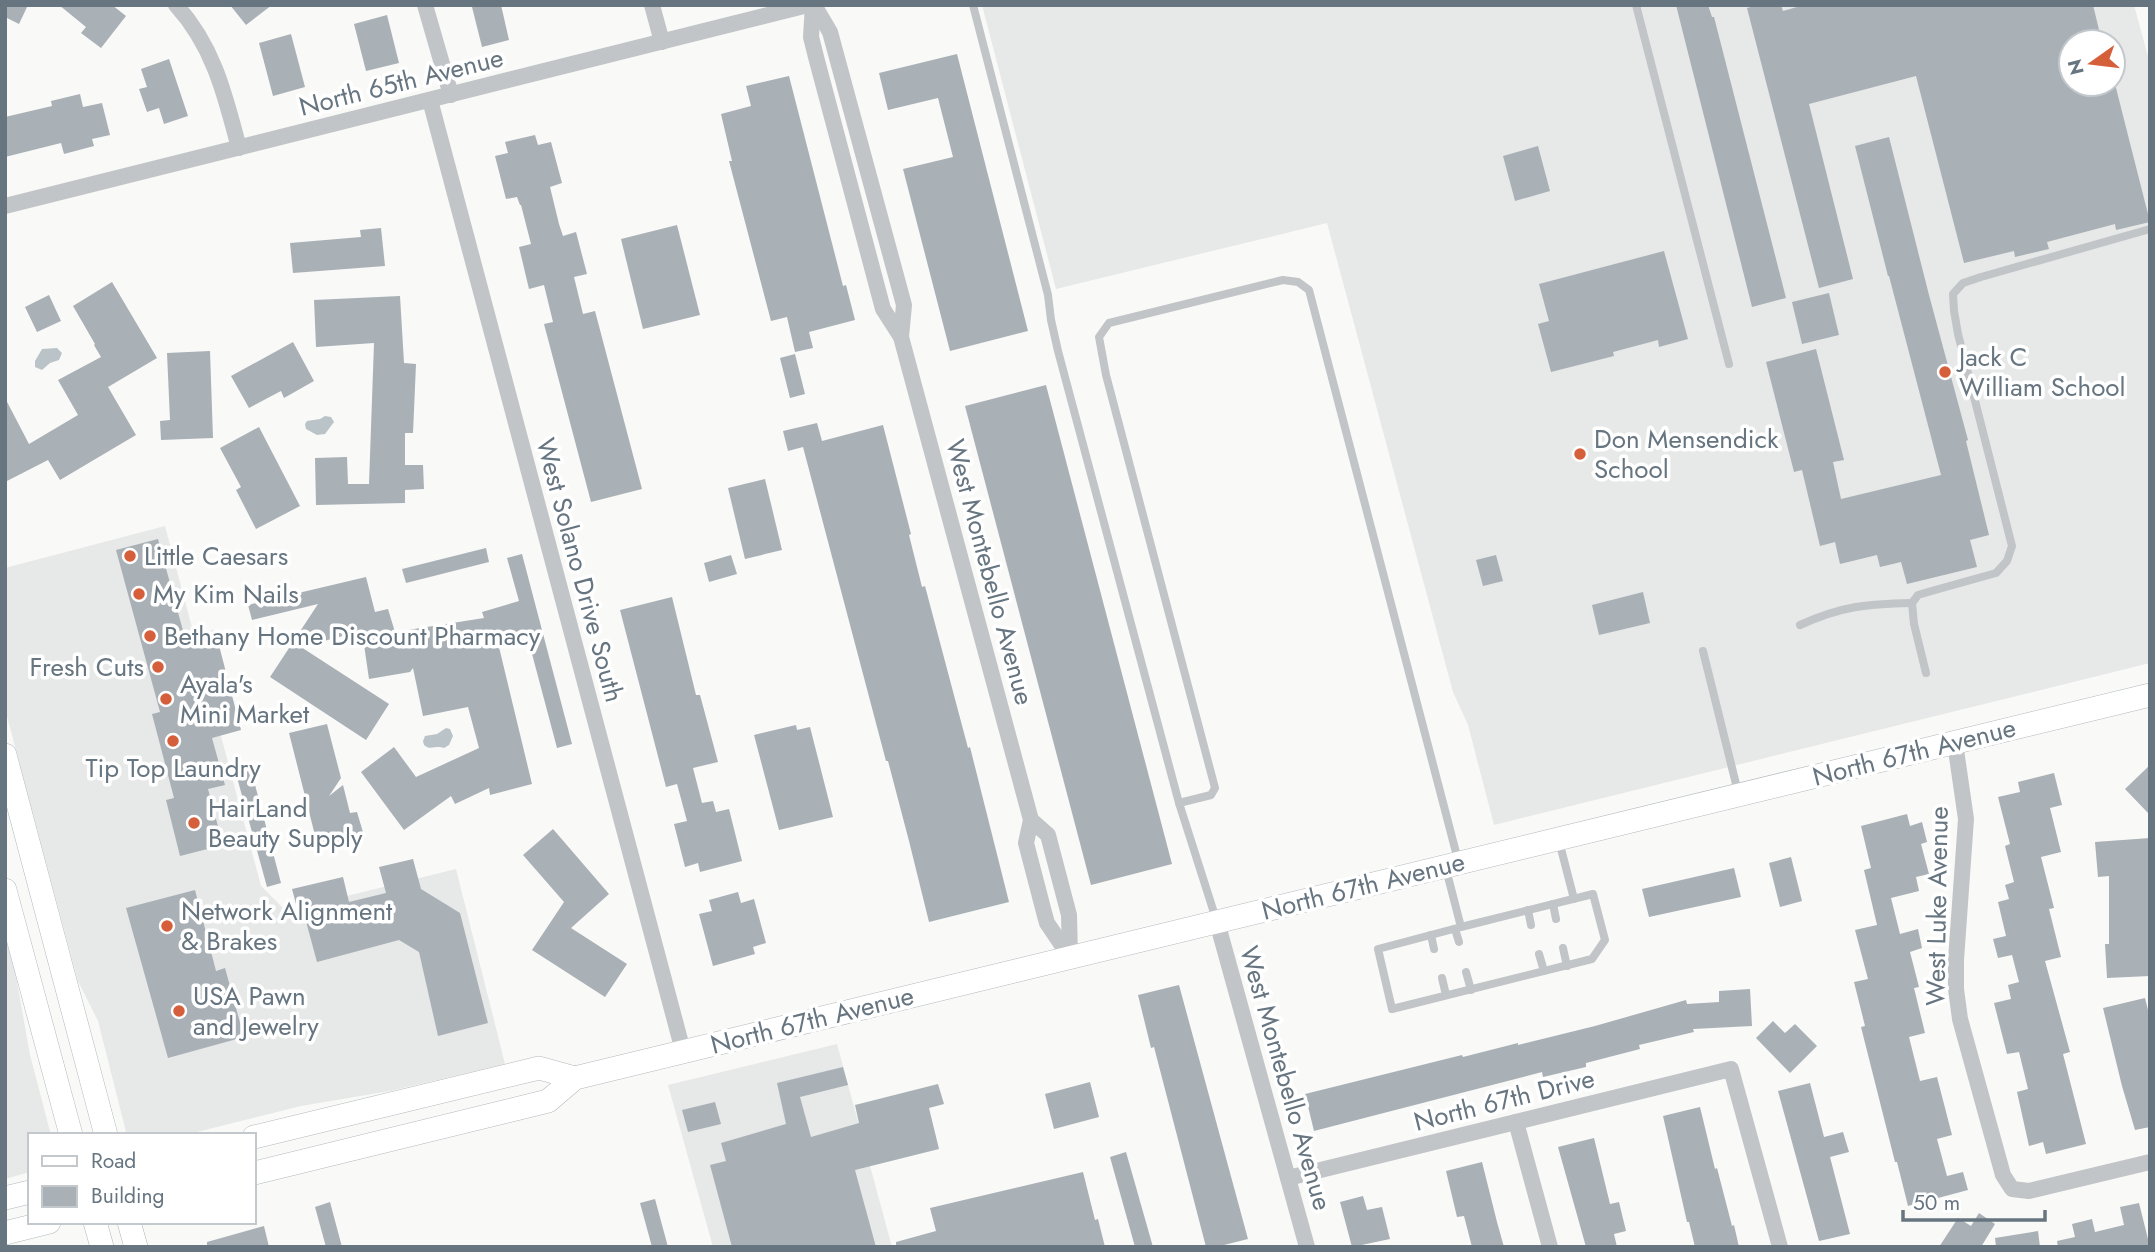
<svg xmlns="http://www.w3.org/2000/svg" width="2155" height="1252" viewBox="0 0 2155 1252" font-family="Jost,sans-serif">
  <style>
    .built { fill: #e7e8e8; fill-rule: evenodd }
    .water { fill: #bac4c8 }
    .building { fill: #a9b0b6 }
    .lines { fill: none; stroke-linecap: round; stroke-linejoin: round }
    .secondary-casing { stroke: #b3b9bd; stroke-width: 24 }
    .lane { stroke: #c1c5c8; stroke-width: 8 }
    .street { stroke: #c1c5c8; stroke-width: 16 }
    .secondary { stroke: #fff; stroke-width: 23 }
    .poi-dot { fill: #d65f3b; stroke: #fff; stroke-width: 2.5 }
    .labels { text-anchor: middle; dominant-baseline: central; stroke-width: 7; stroke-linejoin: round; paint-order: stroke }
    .street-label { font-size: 26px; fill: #667580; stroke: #fff }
    .poi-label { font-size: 26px; fill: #667580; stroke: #fff; text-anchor: start }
  </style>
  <rect width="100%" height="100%" fill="#f9f9f7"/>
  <g class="built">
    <path d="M982,5H2134L2150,64V663L1494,825L1468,725L1453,692L1327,223L1056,289ZM2071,42H2113V84H2071Z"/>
    <path d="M165,526L261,886L286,911L456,869L505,1064L390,1091L301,1106L185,1135H128L126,1132L98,1021L78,981L5,709V568Z"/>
    <path d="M5,935L16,976L30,1055L51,1135H30V1172L5,1179Z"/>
    <path d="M837,1044L892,1247H713L668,1085Z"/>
  </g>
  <g class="water">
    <path d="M57,348L62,353L59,360L50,363L42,370L35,367V361L42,349Z"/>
    <path d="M325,416L331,417L334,422L325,434L317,435L306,429L305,424L307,421L320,419Z"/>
    <path d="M446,728L450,729L453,736L449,745L444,748C436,745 430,751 424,745L423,741L425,736L437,734Z"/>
  </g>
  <g class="building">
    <path d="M5,5H28L19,24L5,17Z"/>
    <path d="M59,5H112L126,16L101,48L81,33L86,27Z"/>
    <path d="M230,5H272L246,25Z"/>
    <path d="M480,5H501L509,40L482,47L472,7Z"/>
    <path d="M1676,5H1708L1712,17H1714L1786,298L1752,307Z"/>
    <path d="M1758,5H1781L1783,11L1804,5H2093L2102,42H2071V89L2089,84H2115L2150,222L2116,230L2115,224L2047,242L2049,249L2015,257L2014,251L1964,263L1916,76L1809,104L1853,279L1819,288L1747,8Z"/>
    <path d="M387,15L399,63L366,71L354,24Z"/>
    <path d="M291,34L305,87L273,96L259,43Z"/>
    <path d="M957,54L1028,331L950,351L903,169L953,157L938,98L888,110L879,73Z"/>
    <path d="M169,59L188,116L164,124L159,108L147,112L139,89L147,87L141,69Z"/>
    <path d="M789,76L843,286L846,285L855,320L809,332L813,348L795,352L787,317L771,321L729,161H732L721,114L751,106L746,86Z"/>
    <path d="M80,94L83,107L102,103L110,135L92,139L94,146L64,154L61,143L5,157V117L52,106L51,101Z"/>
    <path d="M535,135L538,145L551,142L562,183L550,187L559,224L563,236L576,232L587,274L574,277L583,314L595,311L642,489L591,502L544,324L553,322L544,285L529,289L519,247L531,244L521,205H520L517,197L506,199L495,156L508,153L505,142Z"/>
    <path d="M1889,137L1929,295L1968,440L1966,441L1989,535L1970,540L1977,567L1907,584L1901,562L1880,567L1877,555L1840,564L1835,542L1820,546L1802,470L1794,472L1766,362L1816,349L1844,460L1833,462L1841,499L1941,475L1889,276H1888L1855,146Z"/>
    <path d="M1538,146L1550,191L1515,201L1503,156Z"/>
    <path d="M677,225L700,315L643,329L621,239Z"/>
    <path d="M381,228L385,266L293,273L290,243L361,237L360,230Z"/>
    <path d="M1664,251L1688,339L1659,347L1658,340L1613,352L1614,356L1551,372L1538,324L1549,321L1539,284Z"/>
    <path d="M112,282L157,358L108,387L136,435L60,480L48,460L5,482V398L29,444L78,415L58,380L101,357L94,345L95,344L73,306Z"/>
    <path d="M1829,293L1839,335L1802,344L1792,302Z"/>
    <path d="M49,295L61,321L37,332L25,307Z"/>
    <path d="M400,296L404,363L416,364L413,433H405V465H423L424,489L405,490V503L316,505L315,458L347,457L348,484H369L374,343L316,347L314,300Z"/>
    <path d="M293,342L314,381L284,398L281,391L249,408L231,376Z"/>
    <path d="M210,351L213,438L161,440L160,421L170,420L167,353Z"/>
    <path d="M795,354L805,394L790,398L780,358Z"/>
    <path d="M1046,385L1172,864L1091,885L965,406Z"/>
    <path d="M817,423L822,441L883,425L911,534L909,535L922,587L925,586L968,748L970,747L1009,902L929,922L909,841L888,761H886L803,447L788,451L783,431Z"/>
    <path d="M259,427L300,506L256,529L236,490L241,487L220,448Z"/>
    <path d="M765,479L782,550L745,559L728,488Z"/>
    <path d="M158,539L185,638L215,630L241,730L212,738L225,785L208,789L223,845L180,856L166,800L174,798L152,714L160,712L116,550Z"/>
    <path d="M486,548L489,562L406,583L402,569Z"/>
    <path d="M522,554L572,744L557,748L527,635L498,643L532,784L490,795L489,788L455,804L451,796L404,830L361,772L394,747L416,777L479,748L468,707L423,716L413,668L410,672L369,679L362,631L301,647L389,704L366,740L270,677L318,604L252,620L248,605L366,577L375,612L388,609L395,632L484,618L482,612L519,601L507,558Z"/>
    <path d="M731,555L737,574L709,582L704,563Z"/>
    <path d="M1496,555L1503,581L1483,586L1476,560Z"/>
    <path d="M1643,592L1650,623L1599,635L1592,605Z"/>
    <path d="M672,597L696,695H700L718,762L693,768L702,803L713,801L716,812L729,809L742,861L700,872L698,863L685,867L674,824L687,821L677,784L666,787L620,610Z"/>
    <path d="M327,724L341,778L329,796L343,785L350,813L357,812L365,839L319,851L289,733Z"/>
    <path d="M796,725L797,730L810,727L833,817L779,830L754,735Z"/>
    <path d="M2150,765V815L2125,789Z"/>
    <path d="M250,766L281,883L267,887L235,770Z"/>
    <path d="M2054,773L2062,805L2050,808L2061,852L2041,857L2054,908L2049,909L2061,957L2045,961L2070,1052L2063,1054L2086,1144L2046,1154L2043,1142L2029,1146L2017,1092L2028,1089L2019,1052L2007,1054L1994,1003L2011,999L2008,985L2019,982L2012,955L1998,958L1993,939L2006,936L1998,902L2009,899L2005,885L2014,882L2005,846L2010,844L1998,797L2020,792L2018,782Z"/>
    <path d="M1907,814L1910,826L1922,822L1927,842L1921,844L1929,874L1916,877L1919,891L1891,898L1900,934L1918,929L1922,948L1910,952L1919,987L1914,988L1925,1033L1909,1037L1920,1081L1937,1077L1952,1135L1937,1139L1947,1176L1963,1172L1968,1190L1908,1206L1897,1162H1895L1861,1027L1865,1026L1854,982L1868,979L1855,930L1877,925L1864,870L1871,868L1861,826Z"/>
    <path d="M553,829L609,894L571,928L627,964L605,997L532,950L564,902L523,855Z"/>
    <path d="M2150,838V976L2107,978L2105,944H2109V876L2098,877L2095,842Z"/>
    <path d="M1791,857L1802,901L1780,907L1769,863Z"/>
    <path d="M413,859L421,889L460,913L488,1023L438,1036L419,952L399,940L317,962L301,903L296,904L292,889L343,877L349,902L386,893L379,867Z"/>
    <path d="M1734,868L1741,897L1649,917L1642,889Z"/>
    <path d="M195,890L216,971L225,968L244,1037L168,1058L126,908Z"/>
    <path d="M738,892L741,903L754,899L766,943L753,947L755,954L713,966L699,914L712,911L709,900Z"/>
    <path d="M1179,985L1248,1239L1216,1247H1206L1154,1047L1151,1048L1138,995Z"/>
    <path d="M1750,989L1752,1026L1693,1029L1694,1032L1639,1045L1640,1049L1586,1063V1067L1543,1077L1542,1072L1314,1131L1305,1094L1462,1055L1463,1057L1518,1043V1045L1595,1026L1686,1000L1687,1004L1719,1002V991Z"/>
    <path d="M2145,998L2150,1018V1127L2135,1130L2122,1086L2103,1008Z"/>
    <path d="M1773,1021L1785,1033L1795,1024L1817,1046L1790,1073L1756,1038Z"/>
    <path d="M843,1067L848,1085L800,1097L811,1137L859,1123L855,1105L938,1084L944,1104L929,1108L939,1149L855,1170L876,1247H732L710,1165L726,1161L721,1143L786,1124L777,1083Z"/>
    <path d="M1090,1082L1099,1117L1054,1129L1045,1094Z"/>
    <path d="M1810,1083L1824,1137L1843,1132L1849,1152L1830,1157L1850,1234L1819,1241L1778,1091Z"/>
    <path d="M715,1102L721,1124L688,1132L682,1110Z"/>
    <path d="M1700,1107L1715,1169L1717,1168L1732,1226L1734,1225L1739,1247H1695L1689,1222H1687L1663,1116Z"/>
    <path d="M1594,1138L1610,1204L1619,1202L1626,1231L1614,1234L1617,1247H1586L1558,1147Z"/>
    <path d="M1126,1152L1153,1247H1135L1110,1157Z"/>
    <path d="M1482,1162L1497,1222L1504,1247H1472L1464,1216L1457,1217L1446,1171Z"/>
    <path d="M1083,1172L1095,1220L1098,1219L1105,1247H896V1242L936,1231L930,1208Z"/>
    <path d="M1363,1196L1367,1210L1382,1207L1390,1239L1352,1247L1340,1202Z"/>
    <path d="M655,1199L668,1247H652L640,1203Z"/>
    <path d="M330,1202L342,1247H326L315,1207Z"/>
    <path d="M2139,1203L2150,1247H2058L2057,1241L2075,1237L2072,1224L2092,1219L2095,1232L2124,1225L2120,1207Z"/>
    <path d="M1979,1213L1995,1224L1981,1247H1939L1958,1218L1971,1226Z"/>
    <path d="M264,1226L269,1247H207V1242Z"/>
    <path d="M2038,1231L2040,1247H1996L1995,1238Z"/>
  </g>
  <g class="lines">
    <defs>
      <g id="secondary">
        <path d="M5,755L106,1135"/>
        <path d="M5,890L71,1135"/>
        <path d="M254,1137L539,1068L575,1078"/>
        <path d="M254,1173L548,1101L575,1078L2150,695"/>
        <path d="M5,1198L30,1192"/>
        <path d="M95,1222L102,1247"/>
        <path d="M129,1222L136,1247"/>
        <path d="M5,1233L49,1222"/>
      </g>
    </defs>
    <use href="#secondary" class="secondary-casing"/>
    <g class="lane">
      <path d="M973,5L1048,295L1051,320L1058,351L1179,803L1216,919"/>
      <path d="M1636,5L1729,364"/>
      <path d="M1800,625C1842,606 1866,604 1912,603"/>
      <path d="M1703,651L1738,792"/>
      <path d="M1926,673L1914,624L1912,603L1918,595L1928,592L1996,573L2007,561L2012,546L1958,334L1954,311L1953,294L1963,283L1981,277L2150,229"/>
      <path d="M1179,803L1211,795L1215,788L1106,375L1099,337L1109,323L1283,280L1298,282L1309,290L1458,860"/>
      <path d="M1559,841L1574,899"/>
      <path d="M1446,869L1461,927L1378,949L1392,1009L1592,959L1605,940L1593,894L1461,927"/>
      <path d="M1553,904L1556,919"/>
      <path d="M1528,910L1531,925"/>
      <path d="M1455,929L1459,942"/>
      <path d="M1431,935L1434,949"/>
      <path d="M1563,948L1567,966"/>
      <path d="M1539,954L1544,971"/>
      <path d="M1466,972L1471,990"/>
      <path d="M1442,978L1446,995"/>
    </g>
    <g class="street">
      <path d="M176,5C214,47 225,95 239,148"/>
      <path d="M425,5L451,95"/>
      <path d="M652,5L662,42"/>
      <path d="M813,5L811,37L816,57L883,309L901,337L1031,820L1026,843L1045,916L1047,923L1070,957"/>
      <path d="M814,5L830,32L904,305L901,337"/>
      <path d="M430,100L683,1051"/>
      <path d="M5,206L808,5"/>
      <path d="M1955,743L1966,819L1956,960V989L1960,1019L2003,1175L2012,1189L2029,1191L2150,1162"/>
      <path d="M1031,820L1048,835L1069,915L1070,957"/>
      <path d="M1217,922L1307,1247"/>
      <path d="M1516,1122L1550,1247"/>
      <path d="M1288,1178L1731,1069L1780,1247"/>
    </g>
    <use href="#secondary" class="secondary"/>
  </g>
  <g class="poi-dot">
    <circle cx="1945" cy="372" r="7"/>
    <circle cx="1580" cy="454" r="7"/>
    <circle cx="130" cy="556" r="7"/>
    <circle cx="139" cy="594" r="7"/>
    <circle cx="150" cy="636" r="7"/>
    <circle cx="158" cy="667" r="7"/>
    <circle cx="166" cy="699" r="7"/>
    <circle cx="173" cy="741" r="7"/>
    <circle cx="194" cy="823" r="7"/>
    <circle cx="167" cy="926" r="7"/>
    <circle cx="179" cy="1011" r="7"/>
  </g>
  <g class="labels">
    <g class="street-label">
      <text transform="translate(401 82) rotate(-14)">North 65th Avenue</text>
      <text transform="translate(580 570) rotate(75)">West Solano Drive South</text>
      <text transform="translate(990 572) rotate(75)">West Montebello Avenue</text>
      <text transform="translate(1914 752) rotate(-14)">North 67th Avenue</text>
      <text transform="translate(1363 886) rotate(-14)">North 67th Avenue</text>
      <text transform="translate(1937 906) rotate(-89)">West Luke Avenue</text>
      <text transform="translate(812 1020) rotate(-14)">North 67th Avenue</text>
      <text transform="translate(1286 1078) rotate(74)">West Montebello Avenue</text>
      <text transform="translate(1504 1100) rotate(-14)">North 67th Drive</text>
    </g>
    <g class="poi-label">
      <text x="1959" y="357">Jack C<tspan x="1959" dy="30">William School</tspan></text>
      <text x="1594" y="439">Don Mensendick<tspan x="1594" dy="30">School</tspan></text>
      <text x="144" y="556">Little Caesars</text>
      <text x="153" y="594">My Kim Nails</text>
      <text x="164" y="636">Bethany Home Discount Pharmacy</text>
      <text x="144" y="667" text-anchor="end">Fresh Cuts</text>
      <text x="180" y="684">Ayala's<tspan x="180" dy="30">Mini Market</tspan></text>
      <text x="173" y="768" text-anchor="middle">Tip Top Laundry</text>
      <text x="208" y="808">HairLand<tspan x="208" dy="30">Beauty Supply</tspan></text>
      <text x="181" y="911">Network Alignment<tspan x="181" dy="30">&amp; Brakes</tspan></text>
      <text x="193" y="996">USA Pawn<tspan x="193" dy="30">and Jewelry</tspan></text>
    </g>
  </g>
  <rect width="2155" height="1252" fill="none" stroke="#667580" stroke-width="14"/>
  <rect x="28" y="1133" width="228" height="91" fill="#ffffff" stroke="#c2c8cc" stroke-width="2"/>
  <rect x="42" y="1156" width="35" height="10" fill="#ffffff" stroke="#c2c8cc" stroke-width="2"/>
  <text x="91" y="1168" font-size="21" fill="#667580">Road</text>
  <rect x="42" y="1186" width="35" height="21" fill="#a9b0b6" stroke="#c2c8cc" stroke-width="2"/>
  <text x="91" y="1203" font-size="21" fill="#667580">Building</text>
  <g transform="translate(2092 63) rotate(256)"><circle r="33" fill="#ffffff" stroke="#c2c8cc" stroke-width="2"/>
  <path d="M0-5L12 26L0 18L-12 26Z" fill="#d65f3b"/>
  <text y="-10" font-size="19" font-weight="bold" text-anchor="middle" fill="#667580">N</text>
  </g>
  <path d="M1903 1210v10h142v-10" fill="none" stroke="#667580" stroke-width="3.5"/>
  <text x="1913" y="1210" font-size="21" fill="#667580" stroke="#ffffff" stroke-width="5" paint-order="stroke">50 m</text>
</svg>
